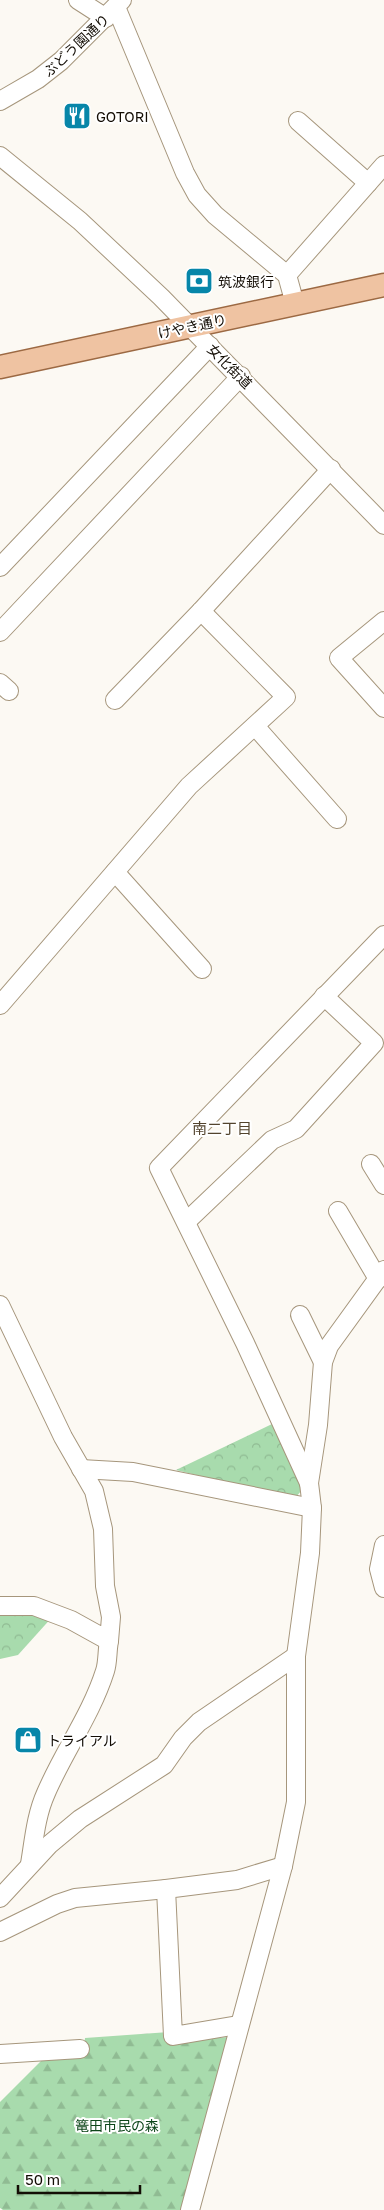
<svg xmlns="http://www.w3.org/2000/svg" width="384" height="2210" viewBox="0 0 384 2210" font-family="'Golos Text','Noto Sans JP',sans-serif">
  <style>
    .forest { fill: url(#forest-firs) }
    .park { fill: url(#park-crowns) }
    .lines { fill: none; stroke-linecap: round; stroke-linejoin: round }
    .minor-casing { stroke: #a6967c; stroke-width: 20 }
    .major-casing { stroke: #9c6943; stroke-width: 25 }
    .minor { stroke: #fff; stroke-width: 18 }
    .major { stroke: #efc3a2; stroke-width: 22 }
    .labels { text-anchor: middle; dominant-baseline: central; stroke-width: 4; stroke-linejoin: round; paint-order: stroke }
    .street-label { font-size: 14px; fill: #130d05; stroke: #fff }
    .poi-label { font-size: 14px; fill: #130d05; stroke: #fff; text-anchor: start }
    .park-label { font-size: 14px; fill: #0d461a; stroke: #fff }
    .neighbourhood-label { font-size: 15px; fill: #53442e; stroke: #fff }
  </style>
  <defs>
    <pattern id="forest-firs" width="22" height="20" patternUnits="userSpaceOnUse" patternTransform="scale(1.25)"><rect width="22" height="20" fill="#a8dbad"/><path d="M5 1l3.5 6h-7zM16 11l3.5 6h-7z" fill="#90bb93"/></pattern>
    <pattern id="park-crowns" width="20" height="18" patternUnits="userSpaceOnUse" patternTransform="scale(1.25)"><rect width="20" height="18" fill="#a8dbad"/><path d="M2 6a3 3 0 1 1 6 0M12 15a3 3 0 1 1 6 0" fill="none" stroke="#90bb93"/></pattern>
  </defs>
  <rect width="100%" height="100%" fill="#fcf9f3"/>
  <path class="forest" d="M169,2032V2042L228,2037L186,2210H3L0,2208V2102L53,2049L84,2046L85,2038Z"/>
  <g class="park">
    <path d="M272,1424L303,1489L294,1499L176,1470Z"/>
    <path d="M0,1608L54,1615L18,1655L0,1659Z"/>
  </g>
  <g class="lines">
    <defs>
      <g id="minor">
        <path d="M78,0L106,18"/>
        <path d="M116,7L185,173L197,195L215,215L287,275L295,304"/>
        <path d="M0,101L38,79L61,61L122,0"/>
        <path d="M298,121L368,183"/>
        <path d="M0,156L80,221L161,297L384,525"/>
        <path d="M287,275L384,165"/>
        <path d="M0,567L210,346"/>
        <path d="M384,621L339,658L384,708"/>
        <path d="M0,632L241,376"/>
        <path d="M0,683L9,691"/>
        <path d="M115,700L201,611L331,469"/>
        <path d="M255,726L337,819"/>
        <path d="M115,872L202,969"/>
        <path d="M0,1005L189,786L286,697L201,611"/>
        <path d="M371,1164L384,1185"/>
        <path d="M338,1211L378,1279"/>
        <path d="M187,1221L272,1140L296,1129L374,1043L324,996"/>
        <path d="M0,1305L63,1437L94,1491L103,1529L105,1586L111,1617L109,1641L71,1620L34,1606H0"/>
        <path d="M300,1315L323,1362"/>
        <path d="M81,1469L133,1472L312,1508"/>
        <path d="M309,1483L245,1343L159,1168L384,935"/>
        <path d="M384,1545L379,1569L384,1588"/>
        <path d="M30,1864C34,1840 36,1815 46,1793C64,1751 91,1715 105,1671C108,1662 107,1651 109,1641"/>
        <path d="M0,1898L50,1844L80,1819L164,1765L183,1738L199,1722L296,1656"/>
        <path d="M0,1932L57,1904L75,1898L166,1889"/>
        <path d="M238,2025L173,2036L166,1889L237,1880L283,1866"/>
        <path d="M0,2054L80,2049"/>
        <path d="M190,2210L283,1866L296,1802V1656L310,1553L312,1508L309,1483L318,1425L323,1362L329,1346L384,1270"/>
      </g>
      <path id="major" d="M0,367L384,285"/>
    </defs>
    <use href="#minor" class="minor-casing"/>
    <use href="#major" class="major-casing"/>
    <use href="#minor" class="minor"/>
    <use href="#major" class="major"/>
  </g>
  <defs>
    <symbol id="restaurant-square" viewBox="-11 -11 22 22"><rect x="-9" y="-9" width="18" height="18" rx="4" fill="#0786a9" stroke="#fff"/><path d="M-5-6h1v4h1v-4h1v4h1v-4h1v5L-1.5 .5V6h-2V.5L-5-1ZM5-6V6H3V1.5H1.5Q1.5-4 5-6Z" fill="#fff"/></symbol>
    <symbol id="bank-square" viewBox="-11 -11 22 22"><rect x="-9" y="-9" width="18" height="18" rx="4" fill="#0786a9" stroke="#fff"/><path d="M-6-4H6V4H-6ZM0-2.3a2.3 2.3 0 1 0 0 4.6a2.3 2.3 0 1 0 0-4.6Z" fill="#fff"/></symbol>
    <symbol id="shop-square" viewBox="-11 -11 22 22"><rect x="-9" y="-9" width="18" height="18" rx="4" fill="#0786a9" stroke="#fff"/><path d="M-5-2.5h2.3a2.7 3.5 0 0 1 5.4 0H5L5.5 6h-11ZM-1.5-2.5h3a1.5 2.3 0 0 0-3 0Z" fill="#fff"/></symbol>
  </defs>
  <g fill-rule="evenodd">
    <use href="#restaurant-square" x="61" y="100" width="32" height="32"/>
    <use href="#bank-square" x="183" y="265" width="32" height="32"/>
    <use href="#shop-square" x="12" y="1724" width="32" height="32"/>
  </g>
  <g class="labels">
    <g class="street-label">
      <text transform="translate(76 45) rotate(-43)">ぶどう園通り</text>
      <text transform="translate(192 326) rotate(-12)">けやき通り</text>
      <text transform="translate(230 366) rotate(45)">女化街道</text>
    </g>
    <g class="poi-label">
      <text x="96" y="116">GOTORI</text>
      <text x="218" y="281">筑波銀行</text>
      <text x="47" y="1740">トライアル</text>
    </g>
    <g class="park-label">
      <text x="117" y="2125">篭田市民の森</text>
    </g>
    <g class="neighbourhood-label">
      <text x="222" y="1128">南二丁目</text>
    </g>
  </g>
  <path d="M18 2185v8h122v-8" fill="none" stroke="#130d05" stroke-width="2.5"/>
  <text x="25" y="2185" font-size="15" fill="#130d05" stroke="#ffffff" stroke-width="4" paint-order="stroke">50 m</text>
</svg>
